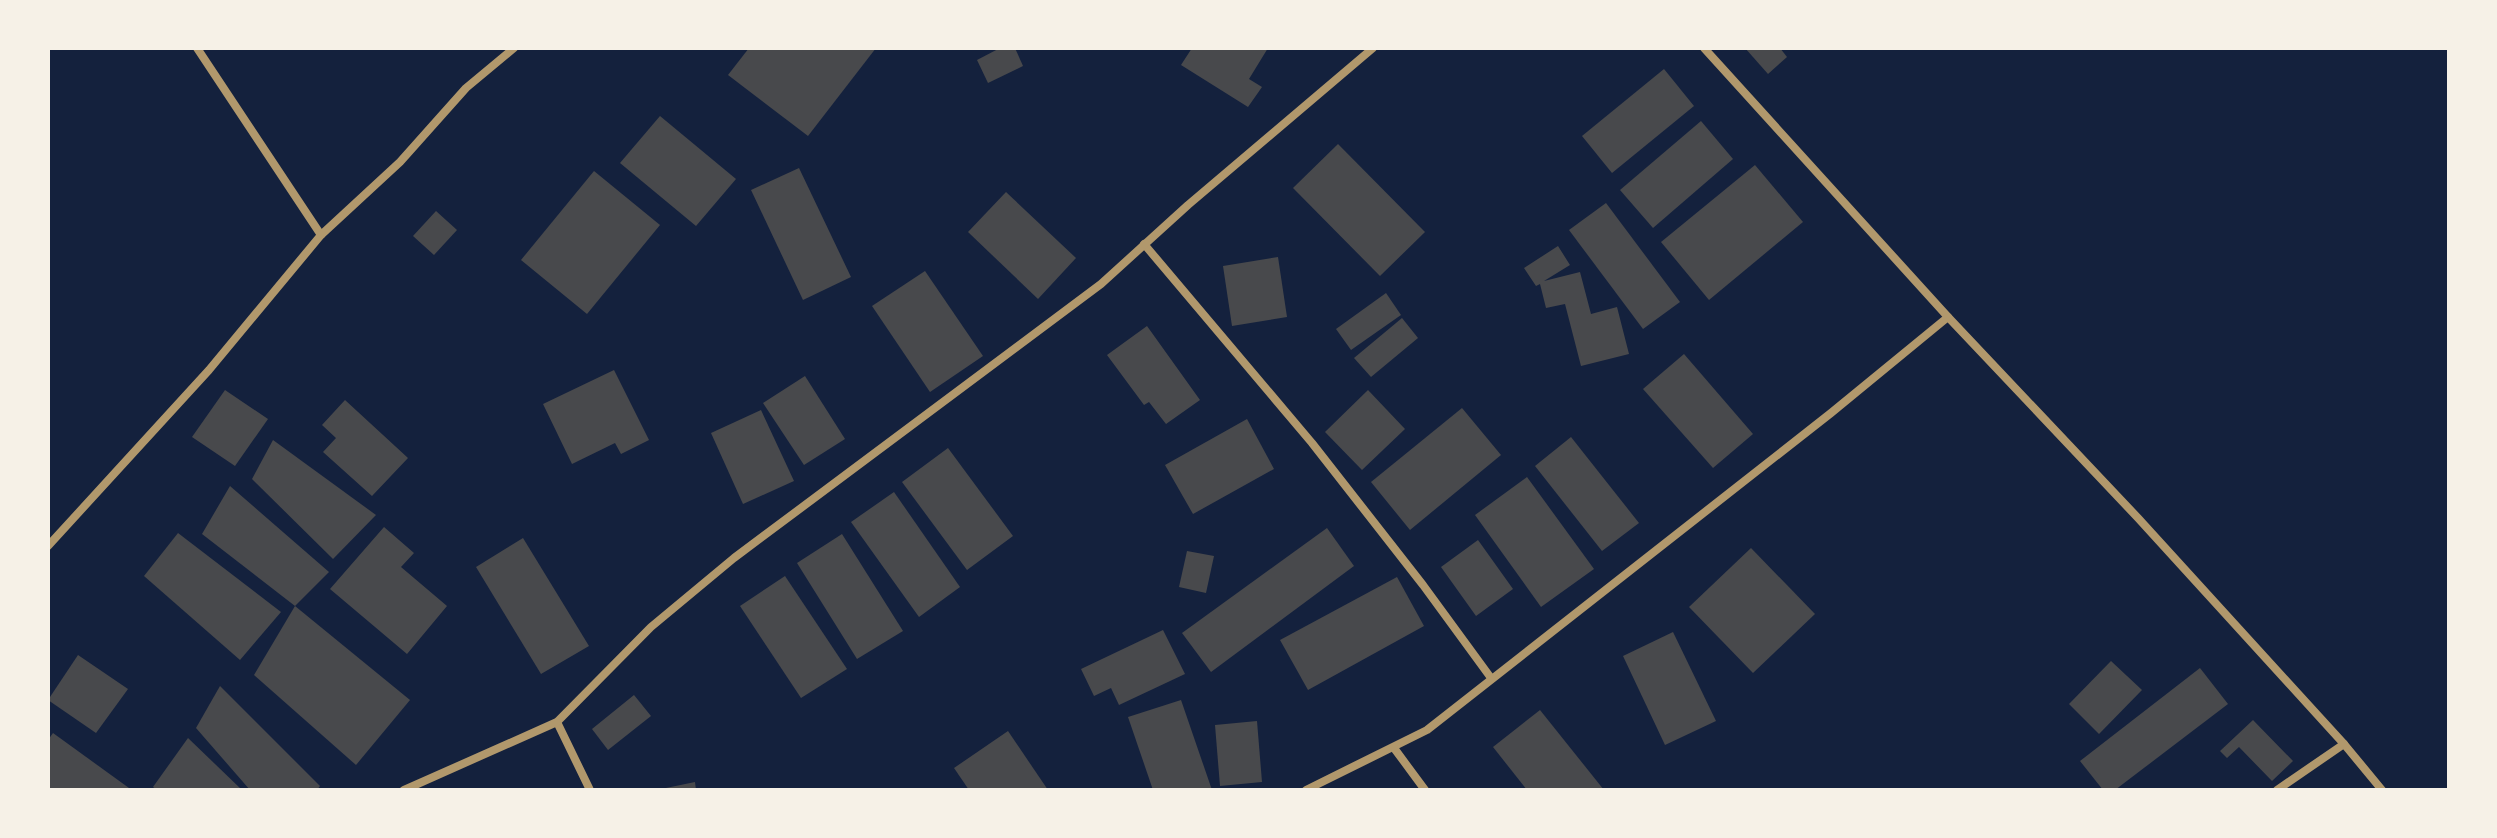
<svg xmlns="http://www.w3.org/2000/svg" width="2497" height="838" viewBox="0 0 2497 838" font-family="Georgia,serif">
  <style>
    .building { fill: #48494c }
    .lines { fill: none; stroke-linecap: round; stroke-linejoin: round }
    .minor { stroke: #b1986c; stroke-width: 8 }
  </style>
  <rect width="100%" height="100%" fill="#14213d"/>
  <g class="building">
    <path d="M749,48H876L808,136L728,75Z"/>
    <path d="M1000,48H1015L1023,66L988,83L977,60Z"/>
    <path d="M1192,48H1268L1249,79L1262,87L1248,107L1181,65Z"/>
    <path d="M1745,48H1780L1787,57L1768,74Z"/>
    <path d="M1664,69L1694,106L1612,173L1582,136Z"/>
    <path d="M660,116L736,179L696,226L620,163Z"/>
    <path d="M1701,121L1733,159L1653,228L1620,190Z"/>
    <path d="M1338,144L1425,232L1380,276L1293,188Z"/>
    <path d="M1755,165L1803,222L1709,300L1661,242Z"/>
    <path d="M799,168L851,277L803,300L751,190Z"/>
    <path d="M594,171L660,225L587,314L521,260Z"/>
    <path d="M1006,192L1076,258L1038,299L968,232Z"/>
    <path d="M1606,203L1680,302L1643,329L1569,230Z"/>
    <path d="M436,211L457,230L434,255L413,236Z"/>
    <path d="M1558,246L1570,265L1544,281L1580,272L1591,314L1617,307L1629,354L1581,366L1565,304L1546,308L1540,284L1536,286L1524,268Z"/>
    <path d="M1278,257L1287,317L1232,326L1223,266Z"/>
    <path d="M925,271L983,356L930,392L872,306Z"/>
    <path d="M1386,293L1401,315L1351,350L1336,329Z"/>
    <path d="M1402,318L1418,338L1371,377L1354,358Z"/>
    <path d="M1147,326L1200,400L1166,424L1149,402L1144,405L1107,355Z"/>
    <path d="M1684,354L1753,434L1713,468L1643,389Z"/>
    <path d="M614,370L649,440L621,454L615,443L572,464L543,404Z"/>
    <path d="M805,376L845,439L804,465L763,403Z"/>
    <path d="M225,390L268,419L235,466L192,437Z"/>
    <path d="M1368,390L1405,429L1362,470L1325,432Z"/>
    <path d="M345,400L408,458L372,496L323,452L336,438L322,425Z"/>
    <path d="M1462,408L1501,455L1410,530L1371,482Z"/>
    <path d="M761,410L794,481L743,504L711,433Z"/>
    <path d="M1247,419L1274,469L1193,514L1165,465Z"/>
    <path d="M1571,437L1639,523L1602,551L1535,466Z"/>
    <path d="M273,440L376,515L333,559L252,479Z"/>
    <path d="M948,448L1013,536L967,570L902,482Z"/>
    <path d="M1527,477L1594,569L1541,607L1475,515Z"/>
    <path d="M230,486L329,572L295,606L202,534Z"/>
    <path d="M894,492L960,587L919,617L851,522Z"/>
    <path d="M384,527L414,553L401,567L447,606L407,654L330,589Z"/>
    <path d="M1327,528L1354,566L1211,672L1182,633Z"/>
    <path d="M178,533L281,612L240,660L144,576Z"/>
    <path d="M842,534L903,631L857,659L797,563Z"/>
    <path d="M523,538L589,646L541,674L476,567Z"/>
    <path d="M1478,540L1513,589L1476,616L1441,567Z"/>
    <path d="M1751,548L1815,614L1753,673L1689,607Z"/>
    <path d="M1187,551L1214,556L1206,593L1179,587Z"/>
    <path d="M785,576L847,669L801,698L740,606Z"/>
    <path d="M1397,577L1424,626L1308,690L1280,640Z"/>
    <path d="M295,606L410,700L356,765L254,675Z"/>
    <path d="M1163,630L1185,674L1119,705L1111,688L1094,696L1081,669Z"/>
    <path d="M1673,632L1716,721L1665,745L1623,656Z"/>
    <path d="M78,655L128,689L96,733L48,700Z"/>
    <path d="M2111,661L2142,690L2099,734L2069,704Z"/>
    <path d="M2200,668L2228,704L2115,790H2103L2080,761Z"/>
    <path d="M220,686L320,786L317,790H250L196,728Z"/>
    <path d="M634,695L651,716L608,750L592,729Z"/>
    <path d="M1181,700L1212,790H1153L1128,717Z"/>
    <path d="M1540,710L1604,790H1527L1493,747Z"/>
    <path d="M2253,720L2293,761L2272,781L2239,747L2227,758L2220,751Z"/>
    <path d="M1257,721L1262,782L1220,786L1215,725Z"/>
    <path d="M1008,731L1048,790H969L954,768Z"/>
    <path d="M53,733L129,788L127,790H48V740Z"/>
    <path d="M188,738L242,790H157L153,787Z"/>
    <path d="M695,782L696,790H662L661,789Z"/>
  </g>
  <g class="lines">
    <g class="minor">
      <path d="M197,48L321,235"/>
      <path d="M1704,48L1948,317L2138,518L2344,744L2382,790"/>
      <path d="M1144,244L1312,443L1423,585L1491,678"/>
      <path d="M48,546L209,370L321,235L400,162L466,88L514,48"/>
      <path d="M557,722L590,790"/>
      <path d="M1394,748L1425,790"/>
      <path d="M404,790L557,722L651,627L734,558L1101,284L1188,205L1373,48"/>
      <path d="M1306,790L1427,730L1831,413L1948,317"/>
      <path d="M2277,790L2344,744"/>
    </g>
  </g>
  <rect width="2497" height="838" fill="none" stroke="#f6f1e7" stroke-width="100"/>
</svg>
